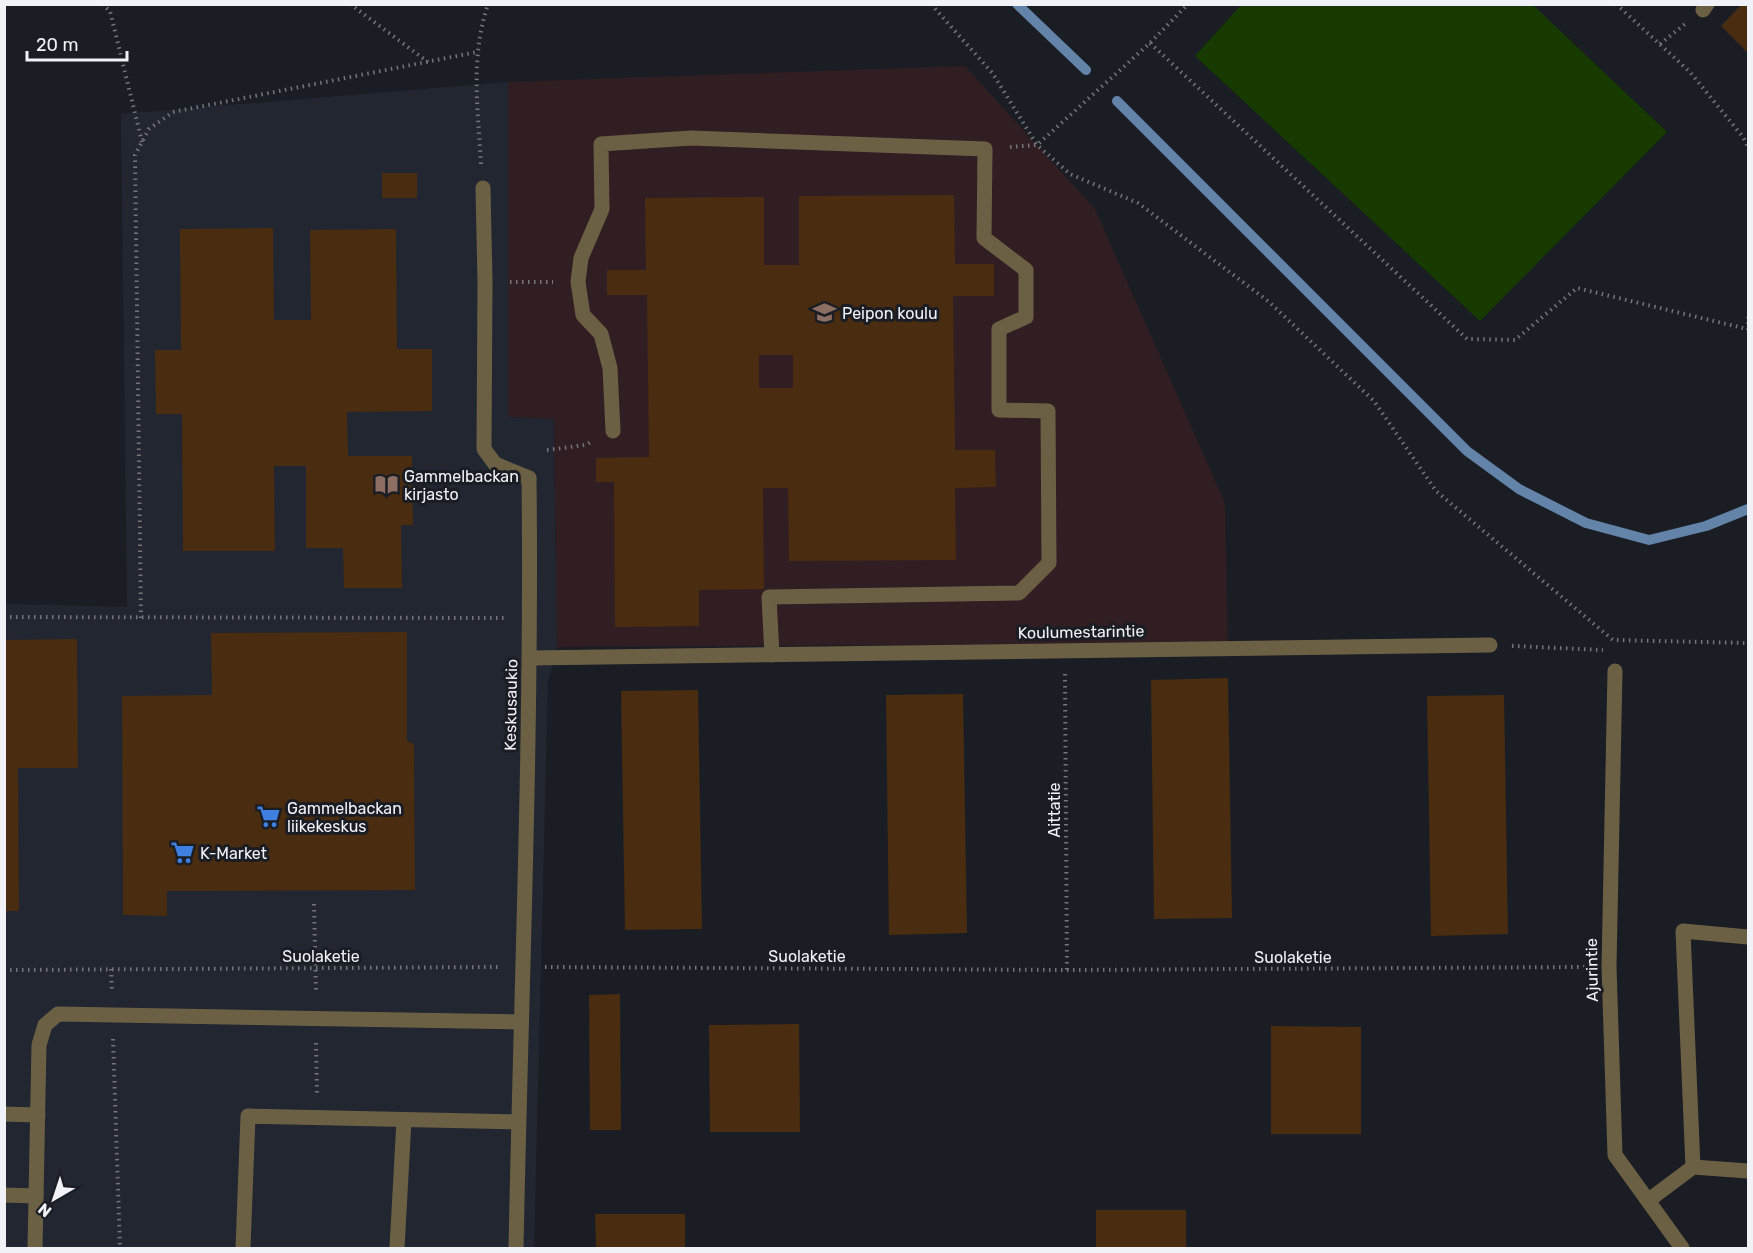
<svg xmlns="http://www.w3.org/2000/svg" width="1753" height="1253" viewBox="0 0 1753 1253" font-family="Rubik,sans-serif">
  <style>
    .built { fill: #212631 }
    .education { fill: #301e23 }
    .green { fill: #163a00 }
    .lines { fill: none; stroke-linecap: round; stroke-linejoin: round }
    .stream { stroke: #6383a9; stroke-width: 10 }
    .building { fill: #4a2c11; fill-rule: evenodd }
    .path { stroke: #74767c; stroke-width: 4; stroke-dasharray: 1.5 4.5; stroke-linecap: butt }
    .service { stroke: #6c6044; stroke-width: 15 }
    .minor { stroke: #6c6044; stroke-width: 15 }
    .labels { text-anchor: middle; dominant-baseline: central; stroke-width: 6; stroke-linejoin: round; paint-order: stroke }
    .poi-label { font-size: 16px; fill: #f0f2f7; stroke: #1a1d23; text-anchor: start }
    .street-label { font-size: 16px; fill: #f0f2f7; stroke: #1a1d23 }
  </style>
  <rect width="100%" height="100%" fill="#1a1d23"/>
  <path class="built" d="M508,82V417L554,419L557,647L548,682L534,1248H5V604L127,607L121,114Z"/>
  <path class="education" d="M965,66L1095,209L1225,503L1228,643L557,647L554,419L508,417V82Z"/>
  <path class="green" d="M1242,4L1533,5L1667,132L1480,321L1195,56Z"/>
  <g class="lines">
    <g class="stream">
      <path d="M1017,4L1086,70"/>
      <path d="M1117,101L1467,451L1519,489L1586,523L1649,540L1706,526L1748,509"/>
    </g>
  </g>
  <g class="building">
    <path d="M1742,4H1748V53L1721,26Z"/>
    <rect x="382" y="173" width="35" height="25"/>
    <path d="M954,195L955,264H994V296H953L955,450H995L996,487L955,488L956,560L789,561L788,488H763L764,589L699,590V626L615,627L614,482H596V458L649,457L647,295H607V270H646L645,198L764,197V265H799V196ZM759,355H793V388H759Z"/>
    <path d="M273,228L274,320H311L310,230L396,229L397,349H432V411L347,412L348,456H412L413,525H401L402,588H344L343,548H306V466H274L275,551H183L182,414H156L155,350H181L180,229Z"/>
    <path d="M407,632V741L414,744L415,890L167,891V916L123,915L122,696L212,695L211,633Z"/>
    <path d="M77,639L78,768H18L19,911H4V640Z"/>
    <path d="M1228,678L1232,918L1154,919L1151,680Z"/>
    <path d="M698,690L702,929L625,930L621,691Z"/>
    <path d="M963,694L967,933L889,935L886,695Z"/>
    <path d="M1504,695L1508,934L1431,936L1427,696Z"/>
    <path d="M620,994L621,1130H590L589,995Z"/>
    <path d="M799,1024L800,1132H710L709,1025Z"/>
    <path d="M1271,1026L1361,1027V1134H1271Z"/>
    <rect x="1096" y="1210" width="90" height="38"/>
    <path d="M595,1214H685V1248H596Z"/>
  </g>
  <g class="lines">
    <g class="path">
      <path d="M102,4L110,11L142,142"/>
      <path d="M350,4L428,62"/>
      <path d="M931,4L993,74L1037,145L1070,174L1138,203L1268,301L1374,401L1436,491L1613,640L1748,643"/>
      <path d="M1616,4L1690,72L1743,137L1748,147"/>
      <path d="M1150,43L1467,339L1515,340L1577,288L1747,329"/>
      <path d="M1660,44L1685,24"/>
      <path d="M1010,147L1037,145L1150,43L1188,4"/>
      <path d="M481,164C478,108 470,59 488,4"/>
      <path d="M510,282H553"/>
      <path d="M1748,330V317"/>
      <path d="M547,450L585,445L593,441"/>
      <path d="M4,617L505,618"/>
      <path d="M141,618L135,155L149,129L173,112L477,52"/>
      <path d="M1512,646L1603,650"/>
      <path d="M1065,674L1067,970"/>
      <path d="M314,904L316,994"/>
      <path d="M545,967L1067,970L1585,967"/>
      <path d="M111,969L112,992"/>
      <path d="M4,970L499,967"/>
      <path d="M113,1039L120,1248"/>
      <path d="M316,1043L317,1093"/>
    </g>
    <g class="service">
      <path d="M1703,10L1707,4"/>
      <path d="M483,188L485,282L484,449L495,464L529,478"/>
      <path d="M613,431L610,368L601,334L583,315L578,282L581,258L602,209L601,144L691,138L985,149L984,238L1026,270V317L999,329V410L1048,411L1049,563L1019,593L769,597L772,655"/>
      <path d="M530,658L1490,645"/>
      <path d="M4,1114L38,1115"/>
      <path d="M1693,1167L1683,931L1748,937"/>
      <path d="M4,1195L36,1196"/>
      <path d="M1649,1200L1693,1167L1748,1171"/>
      <path d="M35,1248L39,1045L45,1025L58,1014L520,1022"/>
      <path d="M243,1248L248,1116L518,1122"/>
      <path d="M397,1248L404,1120"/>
    </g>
    <g class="minor">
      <path d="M1615,671L1609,967L1615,1155L1682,1248"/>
      <path d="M516,1248C521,992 532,735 529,478"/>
    </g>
  </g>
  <defs>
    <symbol id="school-bare" viewBox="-9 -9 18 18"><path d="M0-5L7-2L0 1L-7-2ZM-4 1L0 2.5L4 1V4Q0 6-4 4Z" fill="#8d6e63" stroke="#1a1d23" stroke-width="2.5" paint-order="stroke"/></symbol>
    <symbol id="library-bare" viewBox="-9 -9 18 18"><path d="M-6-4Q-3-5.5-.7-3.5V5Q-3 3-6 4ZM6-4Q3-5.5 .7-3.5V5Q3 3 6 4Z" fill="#8d6e63" stroke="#1a1d23" stroke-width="2.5" paint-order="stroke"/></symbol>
    <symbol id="supermarket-bare" viewBox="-9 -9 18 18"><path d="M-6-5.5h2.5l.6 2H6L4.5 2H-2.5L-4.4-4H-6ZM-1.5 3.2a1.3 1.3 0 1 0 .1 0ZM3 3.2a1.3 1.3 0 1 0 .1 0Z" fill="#3f7fe0" stroke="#1a1d23" stroke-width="2.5" paint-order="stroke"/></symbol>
  </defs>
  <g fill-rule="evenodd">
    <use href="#school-bare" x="808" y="296" width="33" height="33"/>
    <use href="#library-bare" x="370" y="468" width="33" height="33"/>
    <use href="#supermarket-bare" x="252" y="800" width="33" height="33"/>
    <use href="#supermarket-bare" x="166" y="836" width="33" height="33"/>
  </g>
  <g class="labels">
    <g class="poi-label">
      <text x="842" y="313">Peipon koulu</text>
      <text x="404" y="476">Gammelbackan<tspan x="404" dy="18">kirjasto</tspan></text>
      <text x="287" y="808">Gammelbackan<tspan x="287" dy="18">liikekeskus</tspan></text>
      <text x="200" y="853">K-Market</text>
    </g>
    <g class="street-label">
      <text transform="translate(1081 632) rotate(-1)">Koulumestarintie</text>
      <text transform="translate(511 705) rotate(-89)">Keskusaukio</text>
      <text transform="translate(1054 810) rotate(-90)">Aittatie</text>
      <text x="321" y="956">Suolaketie</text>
      <text x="807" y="956">Suolaketie</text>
      <text x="1293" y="957">Suolaketie</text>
      <text transform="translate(1592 970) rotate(-91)">Ajurintie</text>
    </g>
  </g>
  <rect width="1753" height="1253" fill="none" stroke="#f0f2f7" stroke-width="12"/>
  <g transform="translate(54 1199) rotate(219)" stroke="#1a1d23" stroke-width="4.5" paint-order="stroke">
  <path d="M0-4.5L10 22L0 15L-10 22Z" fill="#f0f2f7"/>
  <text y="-9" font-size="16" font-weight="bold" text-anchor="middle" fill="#f0f2f7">N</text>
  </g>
  <path d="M27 51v9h100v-9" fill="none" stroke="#f0f2f7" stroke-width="3"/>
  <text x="36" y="51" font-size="18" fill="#f0f2f7" stroke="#1a1d23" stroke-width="4.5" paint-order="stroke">20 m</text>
</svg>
